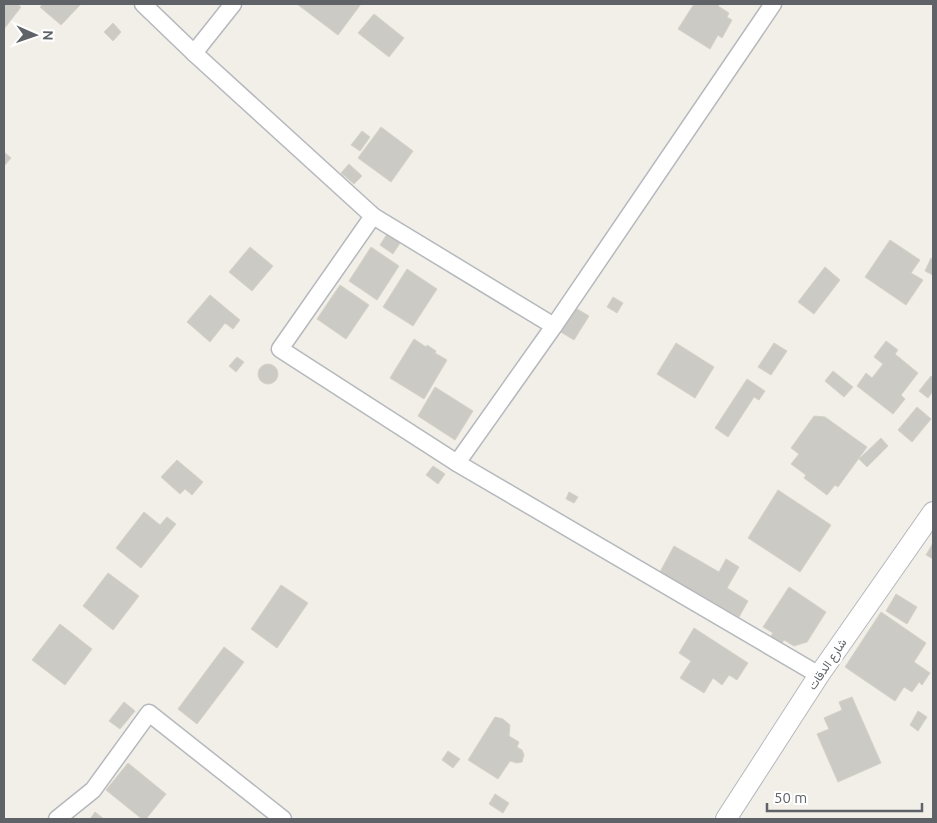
<svg xmlns="http://www.w3.org/2000/svg" width="937" height="823" viewBox="0 0 937 823" font-family="Ubuntu,Vazirmatn,sans-serif">
  <style>
    .building { fill: #cccac5; stroke: #d6d1c6 }
    .lines { fill: none; stroke-linecap: round; stroke-linejoin: round }
    .minor-casing { stroke: #b5b8bc; stroke-width: 19 }
    .tertiary-casing { stroke: #b5b8bc; stroke-width: 22 }
    .minor { stroke: #fff; stroke-width: 16 }
    .tertiary { stroke: #fff; stroke-width: 20 }
    .labels { text-anchor: middle; dominant-baseline: central; stroke-width: 4.5; stroke-linejoin: round; paint-order: stroke }
    .street-label { font-size: 12px; fill: #5f6368; stroke: #fff }
  </style>
  <rect width="100%" height="100%" fill="#f1efe8"/>
  <g class="building">
    <path d="M4,4H17L21,7L4,29Z"/>
    <path d="M43,4H81L61,25L40,7Z"/>
    <path d="M297,4H361L338,35Z"/>
    <path d="M694,4H719L718,6L729,13L727,17L732,20L722,38L718,35L710,49L678,29Z"/>
    <path d="M374,14L404,38L389,57L358,33Z"/>
    <path d="M113,23L121,32L113,41L104,32Z"/>
    <path d="M381,127L413,151L391,182L358,158Z"/>
    <path d="M362,131L370,137L360,151L351,145Z"/>
    <path d="M4,152L11,158L4,166Z"/>
    <path d="M349,164L362,176L354,184L341,173Z"/>
    <path d="M387,234L400,243L393,254L380,245Z"/>
    <path d="M890,240L920,260L911,273L923,280L906,305L865,277Z"/>
    <path d="M250,247L273,266L252,291L229,272Z"/>
    <path d="M371,247L399,266L377,300L349,281Z"/>
    <path d="M931,258L933,259V275L925,271Z"/>
    <path d="M825,267L840,280L814,314L798,302Z"/>
    <path d="M407,269L437,289L413,326L383,307Z"/>
    <path d="M340,285L369,305L346,339L317,319Z"/>
    <path d="M210,295L240,320L233,329L225,323L210,342L187,322Z"/>
    <path d="M613,297L623,303L617,313L607,307Z"/>
    <path d="M574,307L589,316L574,340L559,331Z"/>
    <path d="M414,339L426,347L427,345L436,351L435,353L447,360L424,399L390,378Z"/>
    <path d="M886,341L898,350L895,354L918,373L901,395L905,399L893,414L857,386L866,373L872,378L883,364L874,357Z"/>
    <path d="M676,343L714,367L695,398L657,374Z"/>
    <path d="M774,343L787,351L771,375L758,367Z"/>
    <path d="M237,357L244,362L236,372L229,366Z"/>
    <circle cx="268" cy="374" r="10"/>
    <path d="M833,371L853,387L844,397L825,381Z"/>
    <path d="M931,376L933,378V391L928,398L919,391Z"/>
    <path d="M747,379L765,391L759,400L754,397L728,437L715,428Z"/>
    <path d="M435,387L473,411L455,440L418,416Z"/>
    <path d="M917,407L931,419L912,442L898,430Z"/>
    <path d="M814,416L825,417L867,447L838,487L835,485L827,495L804,478L806,475L791,464L799,454L791,448Z"/>
    <path d="M881,438L888,446L867,467L859,459Z"/>
    <path d="M177,460L203,482L192,495L185,489L180,494L161,477Z"/>
    <path d="M433,466L445,474L438,484L426,475Z"/>
    <path d="M778,490L831,525L800,572L748,538Z"/>
    <path d="M569,492L578,497L574,503L566,499Z"/>
    <path d="M144,512L160,525L167,517L176,524L141,568L116,548Z"/>
    <path d="M933,543V559L926,555Z"/>
    <path d="M674,546L719,572L726,559L739,567L727,588L748,601L739,617L660,572Z"/>
    <path d="M108,573L139,596L113,630L83,606Z"/>
    <path d="M281,585L308,603L277,648L251,629Z"/>
    <path d="M789,587L826,612L807,642L794,646L784,640L782,643L771,636L773,633L763,627Z"/>
    <path d="M896,594L917,607L907,624L886,611Z"/>
    <path d="M881,612L926,643L914,662L930,673L922,685L919,682L912,692L904,687L895,701L845,667Z"/>
    <path d="M60,624L92,649L65,685L32,660Z"/>
    <path d="M694,628L748,663L737,680L729,675L722,685L713,678L704,693L680,678L691,661L679,653Z"/>
    <path d="M224,647L244,662L197,724L178,709Z"/>
    <path d="M852,697L881,763L838,782L817,734L829,729L824,718L842,710L839,702Z"/>
    <path d="M124,702L135,711L120,729L109,721Z"/>
    <path d="M918,711L927,717L918,731L910,725Z"/>
    <path d="M495,717L503,719L510,725L509,736L519,742L517,747L522,750L524,755L522,762L517,763L510,761L498,779L468,760Z"/>
    <path d="M448,751L460,759L453,768L442,760Z"/>
    <path d="M128,763L166,794L146,819H142L106,790Z"/>
    <path d="M495,794L509,803L503,813L489,804Z"/>
    <path d="M95,812L104,819H90Z"/>
  </g>
  <g class="lines">
    <defs>
      <g id="minor">
        <path d="M143,4L194,53L233,4"/>
        <path d="M194,53L373,216L280,349L457,463L819,675"/>
        <path d="M373,216L554,326L773,4"/>
        <path d="M457,463L554,326"/>
        <path d="M57,819L93,790L149,713L283,819"/>
      </g>
      <path id="tertiary" d="M726,819L819,675L933,512"/>
    </defs>
    <use href="#minor" class="minor-casing"/>
    <use href="#tertiary" class="tertiary-casing"/>
    <use href="#minor" class="minor"/>
    <use href="#tertiary" class="tertiary"/>
  </g>
  <g class="labels">
    <g class="street-label">
      <text transform="translate(827 664) rotate(-56)">شارع الدقات</text>
    </g>
  </g>
  <rect width="937" height="823" fill="none" stroke="#5f6368" stroke-width="10"/>
  <g transform="translate(35 35) rotate(92)" stroke="#ffffff" stroke-width="4" paint-order="stroke">
  <path d="M0-4L9 19L0 12L-9 19Z" fill="#5f6368"/>
  <text y="-8" font-size="14" font-weight="bold" text-anchor="middle" fill="#5f6368">N</text>
  </g>
  <path d="M767 803v8h155v-8" fill="none" stroke="#5f6368" stroke-width="2.5"/>
  <text x="774" y="803" font-size="15" fill="#5f6368" stroke="#ffffff" stroke-width="4" paint-order="stroke">50 m</text>
</svg>
